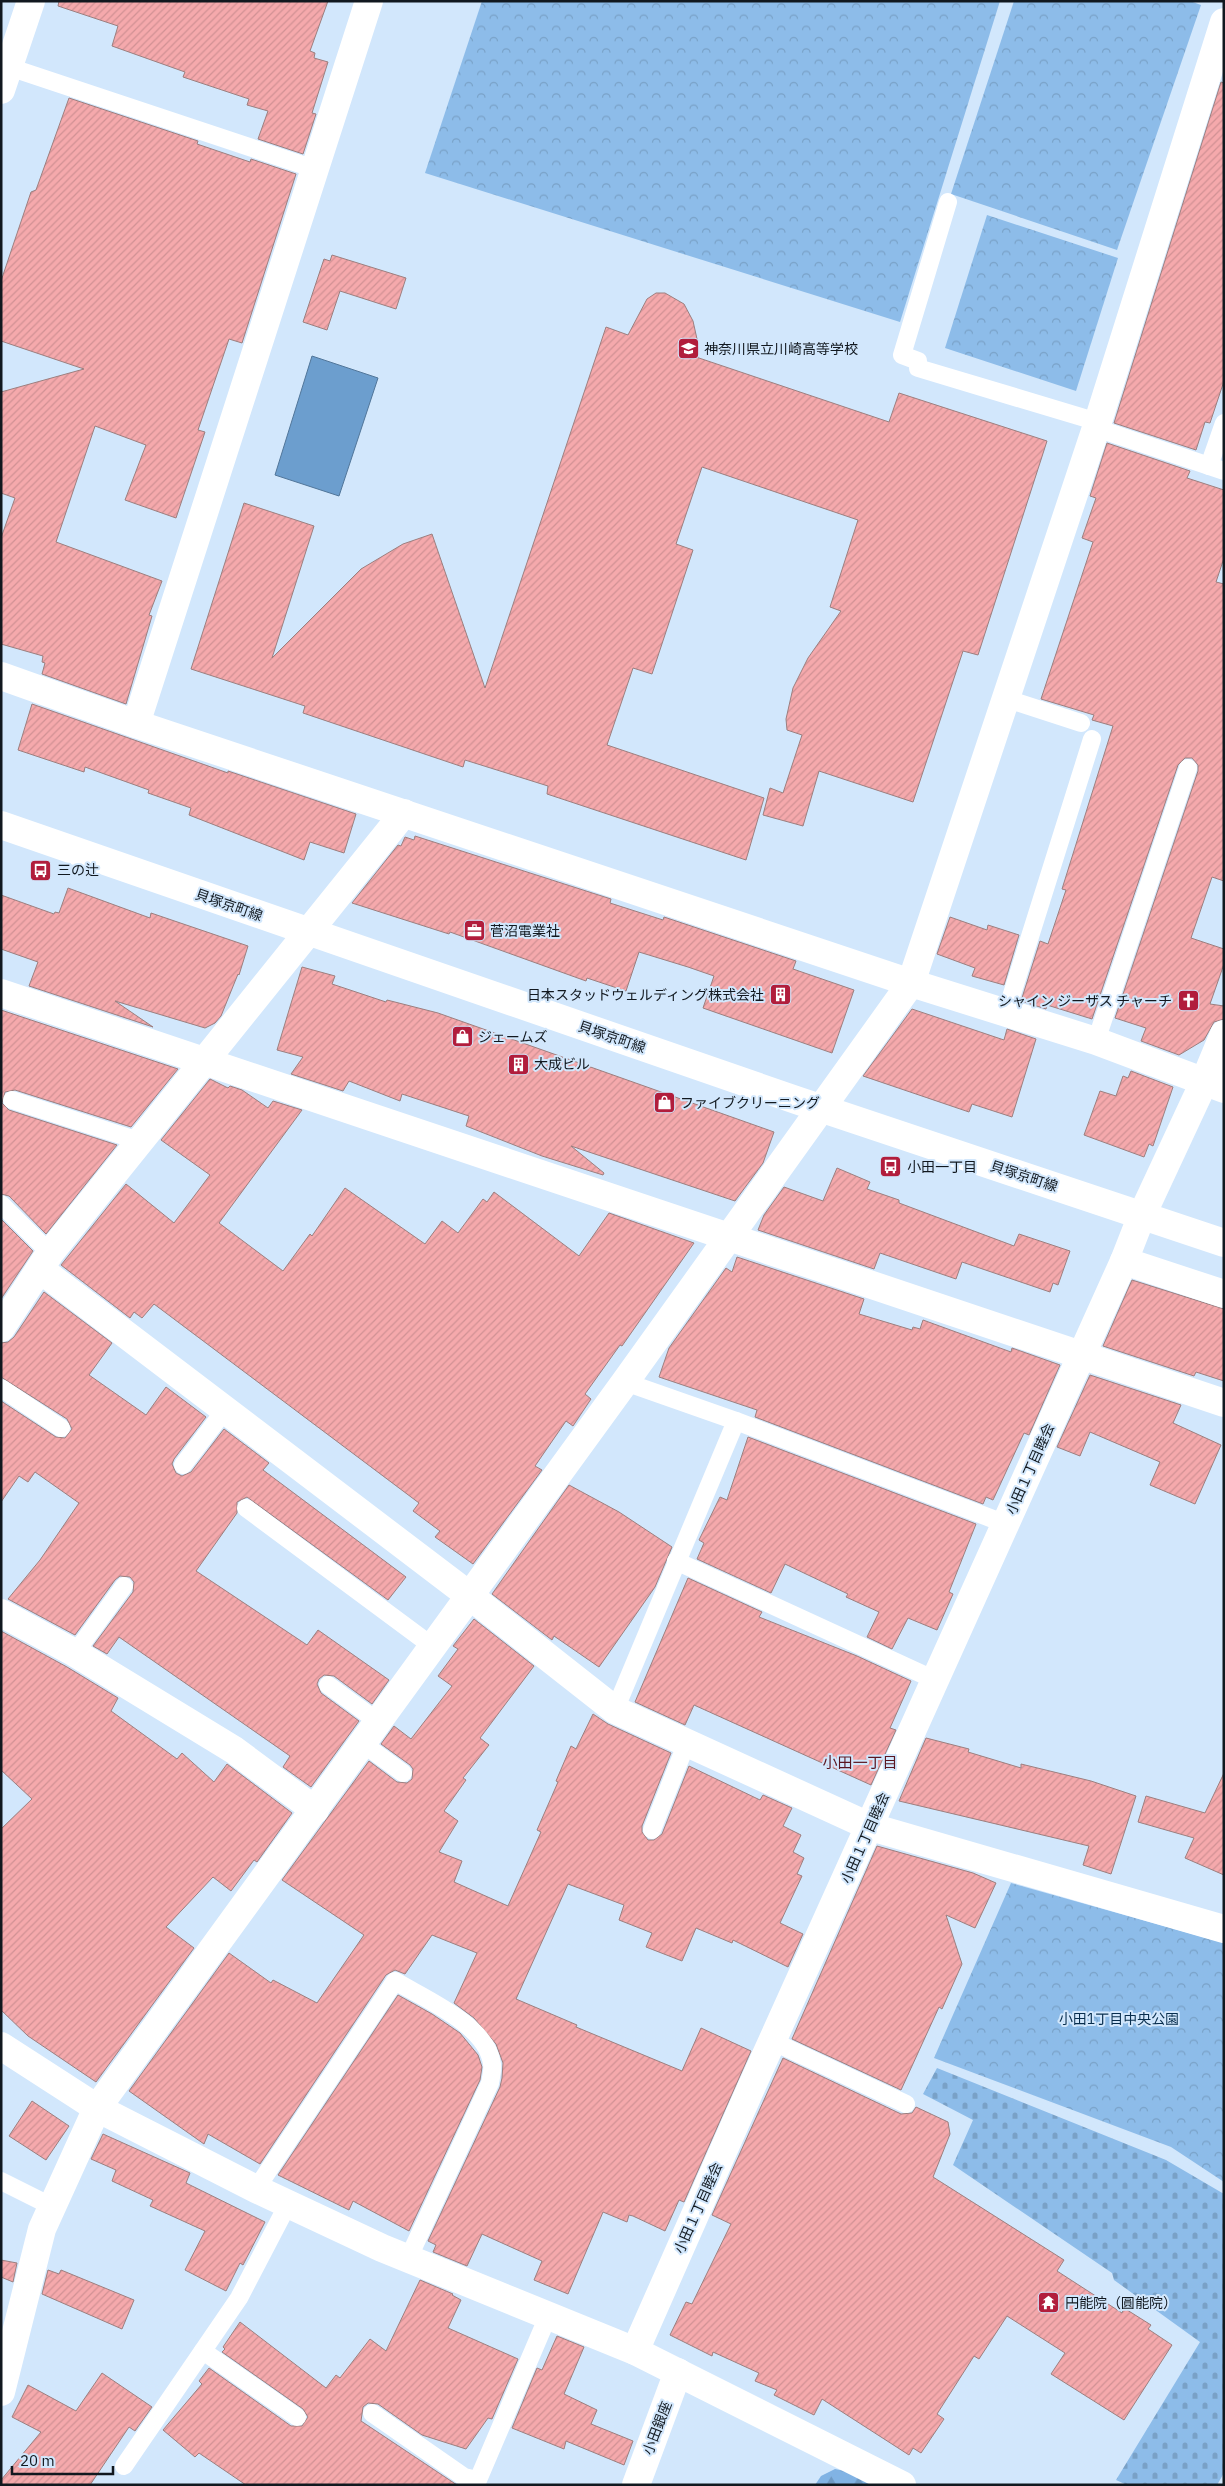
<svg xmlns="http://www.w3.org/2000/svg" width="1225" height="2486" viewBox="0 0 1225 2486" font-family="'IBM Plex Sans','Noto Sans JP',sans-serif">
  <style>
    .forest { fill: url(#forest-firs) }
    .cemetery { fill: url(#cemetery-stones) }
    .park { fill: url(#park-crowns) }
    .water { fill: #6c9ece; stroke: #51769a }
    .building { fill: url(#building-hatch); stroke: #9c7f7f }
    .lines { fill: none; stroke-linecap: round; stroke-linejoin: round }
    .lane { stroke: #fff; stroke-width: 18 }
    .street { stroke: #fff; stroke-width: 28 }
    .secondary { stroke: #fff; stroke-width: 28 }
    .labels { text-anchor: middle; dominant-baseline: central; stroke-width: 4; stroke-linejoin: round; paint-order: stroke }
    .poi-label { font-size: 14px; fill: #11181f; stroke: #d2e7fc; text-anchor: start }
    .street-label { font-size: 14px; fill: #11181f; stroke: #d2e7fc }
    .park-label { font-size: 14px; fill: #072d4d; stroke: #d2e7fc }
    .neighbourhood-label { font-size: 15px; fill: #5b1620; stroke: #d2e7fc }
  </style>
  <defs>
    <pattern id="forest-firs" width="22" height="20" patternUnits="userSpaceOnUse" patternTransform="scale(1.25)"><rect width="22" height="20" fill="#81b3e4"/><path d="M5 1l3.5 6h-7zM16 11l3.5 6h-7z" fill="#6e99c3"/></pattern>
    <pattern id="cemetery-stones" width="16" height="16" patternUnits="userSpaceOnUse" patternTransform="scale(1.25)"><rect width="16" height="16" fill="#8dbce9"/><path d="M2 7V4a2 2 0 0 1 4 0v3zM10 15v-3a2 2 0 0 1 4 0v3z" fill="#79a1c7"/></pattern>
    <pattern id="park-crowns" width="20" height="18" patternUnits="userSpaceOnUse" patternTransform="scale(1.25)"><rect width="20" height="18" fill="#8dbce9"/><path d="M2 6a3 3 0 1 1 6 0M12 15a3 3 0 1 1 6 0" fill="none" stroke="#79a1c7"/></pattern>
    <pattern id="building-hatch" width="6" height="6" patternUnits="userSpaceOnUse" patternTransform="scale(1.25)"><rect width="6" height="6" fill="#f5a9ac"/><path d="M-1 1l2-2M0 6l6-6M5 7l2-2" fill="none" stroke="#d19194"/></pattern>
  </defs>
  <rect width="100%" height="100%" fill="#d2e7fc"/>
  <path class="forest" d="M835,2469L860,2474L886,2485H815L821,2476Z"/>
  <path class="cemetery" d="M937,2068L1166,2160L1224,2194V2473L1217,2485H1127L1116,2480L1200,2342L1114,2280L1112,2273L953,2165L973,2120L923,2094Z"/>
  <g class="park">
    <path d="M482,1H1000L900,322L425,173Z"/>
    <path d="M1014,1H1190L1201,5L1117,250L951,194Z"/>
    <path d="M987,215L1118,258L1076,391L945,348Z"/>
    <path d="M1011,1883L1224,1943V2182L1171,2147L934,2058Z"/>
  </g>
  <path class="water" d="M312,356L378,378L339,496L275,475Z"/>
  <g class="building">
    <path d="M59,1H328L310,51L315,53L314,58L328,62L312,113L316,114L303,154L258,139L268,111L247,105L249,99L183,77L185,72L112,46L118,26L58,6Z"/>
    <path d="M1221,82L1224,83V381L1210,423L1205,422L1196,450L1114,423Z"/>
    <path d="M69,98L198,141L197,144L250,162L251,159L296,174L242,343L229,339L198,430L205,432L176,518L125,500L146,445L95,426L56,542L162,581L149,615L152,616L126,704L42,674L45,663L42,662L43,656L1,644V538L15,498L1,493V392L84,369L1,341V281L31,192L36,190Z"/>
    <path d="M332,255L406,278L396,309L340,291L327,330L303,322L324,259L330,261Z"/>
    <path d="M656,293H665L684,304L693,321L697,339L696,357L889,422L899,393L1047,441L978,655L963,651L913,802L819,771L803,826L763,815L770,788L783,793L802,735L787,730L786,719L793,688L808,658L841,611L830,607L858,520L702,467L676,544L693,550L652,674L633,668L607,745L764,798L746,860L547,794L548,786L465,760L463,767L303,713L305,706L191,669L244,503L314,526L272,658L361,569L403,544L432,534L485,688L606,327L628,335L647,299Z"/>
    <path d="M1107,443L1190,471L1187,478L1224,490V558L1216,582L1224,584V881L1212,877L1191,938L1224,949V964L1210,1004L1224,1006V1019L1214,1022L1204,1040L1179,1055L1141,1041L1146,1028L1115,1018L1198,771V765L1192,758H1185L1178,765L1092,1019L1047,1005L1046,1009L1021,1001L1040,941L1048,944L1066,890L1062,889L1113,726L1092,720L1094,715L1041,699L1093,542L1082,538L1096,498L1090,496Z"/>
    <path d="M32,704L228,773V771L356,814L344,853L310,842L304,860L189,815L191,808L148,793L149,790L85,767L84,772L18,750Z"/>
    <path d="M415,836L611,899L610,903L663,920L664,917L796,961L793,969L854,990L832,1053L703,1008L714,976L688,967L639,952L626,991L587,978L586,981L450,932L449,934L352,903L398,845L401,846L405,837L414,840Z"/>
    <path d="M68,888L150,918L151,913L248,946L239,975L238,974L221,1016L215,1023L205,1028L115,1001L153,1027L29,986L38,962L1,949V895L54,914L55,912L59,913Z"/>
    <path d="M950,917L987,930L988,925L1019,935L1004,985L972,976L975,968L937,954Z"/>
    <path d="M302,967L335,976L332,984L386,1002L387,1000L438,1013L774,1132L763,1163L735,1201L571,1146L604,1173L603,1175L542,1156L466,1126L469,1116L402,1094L400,1101L349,1081L343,1091L291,1074L303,1057L277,1050Z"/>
    <path d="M912,1009L1004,1040L1007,1029L1036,1039L1012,1117L972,1104L969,1112L863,1076Z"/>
    <path d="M1,1010L178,1069L131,1127L15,1090L5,1092L2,1103L9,1110L117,1145L46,1234L9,1196L1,1194Z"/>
    <path d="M1131,1071L1173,1087L1153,1146L1149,1144L1144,1157L1084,1135L1100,1091L1116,1096L1123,1076L1128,1078Z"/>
    <path d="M210,1079L228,1088L230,1086L242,1090L268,1108L273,1101L302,1110L219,1223L283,1271L310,1234L312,1236L345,1188L425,1244L442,1221L458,1233L483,1199L487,1202L494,1192L579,1256L609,1213L694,1243L622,1346L620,1345L585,1394L591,1399L573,1426L566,1421L535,1466L542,1470L473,1564L435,1537L440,1531L413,1511L419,1503L154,1304L142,1318L134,1312L130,1318L61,1265L126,1184L174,1223L210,1175L161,1140Z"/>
    <path d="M837,1168L870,1182L867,1189L899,1200V1203L1014,1246L1019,1234L1070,1251L1058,1285L1053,1283L1050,1292L962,1262L956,1279L880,1253L874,1269L758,1230L764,1215L784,1187L823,1201Z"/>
    <path d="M1,1219L33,1251L1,1299Z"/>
    <path d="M737,1257L864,1299L859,1314L912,1330L913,1327L920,1329L923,1320L1011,1352L1012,1348L1060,1365L1029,1435L1024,1433L993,1500L986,1497L983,1504L755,1417L757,1410L659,1377L669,1348L726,1268L732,1272Z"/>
    <path d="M1132,1280L1224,1309V1381L1196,1372L1194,1376L1103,1346Z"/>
    <path d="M44,1292L112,1343L89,1375L146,1415L166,1387L206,1417L174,1459L172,1464L176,1473L182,1476L191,1472L224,1429L269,1463L263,1470L406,1577L388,1600L247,1497L237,1502V1513L196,1571L307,1645L318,1630L389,1680L372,1704L334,1676L324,1675L319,1679L317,1684L321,1693L359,1721L311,1787L283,1767L290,1756L119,1637L107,1654L93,1646L133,1592L134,1582L130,1577L120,1576L115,1580L75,1635L8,1599L40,1560L79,1503L35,1472L28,1482L19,1476L1,1502V1401L56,1437L65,1438L72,1429L67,1419L1,1377V1343L8,1342L14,1337Z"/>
    <path d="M1090,1375L1181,1405L1173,1423L1221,1445L1195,1504L1150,1485L1160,1462L1090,1432L1080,1456L1057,1447Z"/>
    <path d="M748,1437L976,1524L949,1592L953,1594L937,1630L908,1618L892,1649L867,1637L879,1612L846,1597L848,1594L785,1564L771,1593L697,1559L704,1543L699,1540L720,1497L727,1500Z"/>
    <path d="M569,1485L619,1512L672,1547L655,1587L599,1667L554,1636L552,1640L492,1594Z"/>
    <path d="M688,1578L762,1612L759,1617L857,1656L911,1681L890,1728L896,1730L871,1785L694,1705L685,1725L635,1702Z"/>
    <path d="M474,1619L534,1666L480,1738L489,1745L463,1778L466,1780L444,1811L458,1821L439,1852L462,1861L454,1882L508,1906L541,1832L537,1830L558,1782L556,1781L571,1746L576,1749L593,1714L608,1724L671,1753L642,1826V1832L648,1840H654L662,1834L689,1766L760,1800L763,1795L792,1808L783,1826L801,1835L793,1852L804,1858L797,1874L802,1876L780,1923L803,1934L788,1967L733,1940L732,1943L696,1928L682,1961L646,1947L652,1933L619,1920L624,1905L568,1884L516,1999L577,2025L576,2027L682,2071L701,2028L751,2051L684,2202L679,2200L665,2231L633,2216L629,2215L627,2222L603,2212L568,2294L534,2280L542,2261L482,2234L467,2266L433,2252L436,2245L428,2241L500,2087L502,2078L503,2063L496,2044L474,2018L454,2003L477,1953L432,1935L405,1974L395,1970L386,1975L260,2164L208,2134L204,2144L129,2091L229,1953L271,1983L273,1980L317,2003L364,1935L282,1880L369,1761L397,1782L407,1783L412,1779L413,1769L410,1765L381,1744L394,1726L411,1739L452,1686L438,1676L458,1649L453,1646Z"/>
    <path d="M1,1631L67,1667L118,1698L111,1711L177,1759L182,1753L214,1782L227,1764L292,1813L257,1862L254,1860L231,1891L213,1877L166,1927L194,1948L96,2082L28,2036L1,2010V1829L32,1799L1,1770Z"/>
    <path d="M926,1738L969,1749L968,1752L1021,1768V1764L1091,1781L1136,1796L1111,1874L1083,1865L1089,1846L899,1801Z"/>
    <path d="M1224,1773V1875L1185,1858L1194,1838L1138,1822L1146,1796L1205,1813Z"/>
    <path d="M877,1846L973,1873L996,1883L975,1928L946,1915L962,1964L942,2009L939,2007L901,2090L792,2039Z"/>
    <path d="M398,1995L432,2014L460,2033L478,2055L482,2067L480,2080L409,2231L353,2201L349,2210L278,2175Z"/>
    <path d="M783,2058L901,2114L912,2113L916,2107L948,2122L950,2134L933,2177L1064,2260L1057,2271L1122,2313L1124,2308L1151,2325L1148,2329L1172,2345L1124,2420L1051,2374L1065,2353L1007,2316L979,2359L974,2356L937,2414L944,2419L921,2453L913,2448L909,2455L822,2399L814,2415L774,2395L777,2390L755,2381L759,2373L713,2352L712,2356L670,2335L686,2302L692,2304L731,2224L712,2215Z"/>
    <path d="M32,2101L69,2126L46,2160L9,2136Z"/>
    <path d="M103,2134L190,2173L186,2183L265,2222L243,2265L240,2263L226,2291L185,2270L205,2231L150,2206L153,2200L112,2181L116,2170L91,2159Z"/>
    <path d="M1,2260L17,2263L13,2282L1,2277Z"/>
    <path d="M48,2270L59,2274L61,2270L134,2300L122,2329L42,2294Z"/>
    <path d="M420,2280L453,2294L452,2295L461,2300L448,2328L518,2359L492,2419L488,2418L466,2449L422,2435L378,2404L368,2403L363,2407L361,2421L457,2485H246L199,2453L195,2457L163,2430L202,2384L199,2381L209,2368L291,2426H302L308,2417L303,2409L222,2352L225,2349L223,2347L240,2322L326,2388L336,2375L340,2378L370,2339L386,2351Z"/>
    <path d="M557,2336L584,2347L564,2394L597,2410L591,2424L633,2441L624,2465L566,2441L564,2449L512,2428L537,2368L542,2370Z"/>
    <path d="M102,2373L152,2407L135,2431L129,2427L90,2485H1V2480L41,2432L12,2417L28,2385L76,2411Z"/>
  </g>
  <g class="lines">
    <g class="lane">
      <path d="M9,67L315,169"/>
      <path d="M948,202L902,355L918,361V368L1098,422"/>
      <path d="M1096,428L1224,471"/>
      <path d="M1209,466L1224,423"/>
      <path d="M1004,698L1081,723"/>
      <path d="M1006,1013L1092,739"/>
      <path d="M1096,1041L1188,768"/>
      <path d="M12,1100L139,1141"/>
      <path d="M1,1204L50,1253"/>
      <path d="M625,1382L736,1421L1006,1524"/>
      <path d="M1,1388L61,1428"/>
      <path d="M183,1465L225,1410"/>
      <path d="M246,1508L432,1646"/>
      <path d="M676,1561L935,1680"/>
      <path d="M75,1653L124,1586"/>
      <path d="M328,1685L377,1721"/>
      <path d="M615,1710L736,1421"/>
      <path d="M362,1743L403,1773"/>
      <path d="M652,1830L687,1742"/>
      <path d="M772,2041L906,2104"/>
      <path d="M1,2181L51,2206"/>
      <path d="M256,2189L395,1981C425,1999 487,2025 492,2064C493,2070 491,2077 490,2083L408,2259"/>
      <path d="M203,2351L297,2417"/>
      <path d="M372,2413L464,2477L478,2480L548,2316"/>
      <path d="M124,2466L239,2298L288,2204"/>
    </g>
    <g class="street">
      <path d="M1,676L136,724L911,983L1096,1041L1224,1089"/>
      <path d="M136,724L369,1"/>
      <path d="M1,993L1224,1403"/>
      <path d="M1204,1082L1224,1034"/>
      <path d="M1124,1261L1224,1294"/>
      <path d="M41,1270L470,1596L615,1710L871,1827L1224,1929"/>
      <path d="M1,1328L50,1253L404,813"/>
      <path d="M1,1613L75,1653L234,1750L315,1810"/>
      <path d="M1,2046L97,2108L256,2189L382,2248L635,2351L902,2485"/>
      <path d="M635,2351L751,2088L1124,1261L1142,1215"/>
      <path d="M1,2392L42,2229L97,2108L625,1382L911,983L1096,428L1224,22"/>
      <path d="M636,2485L678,2372"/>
    </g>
    <g class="secondary">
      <path d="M1,90L31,1"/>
      <path d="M1,825L796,1100L1224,1243"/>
      <path d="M1142,1215L1204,1082"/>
    </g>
  </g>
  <defs>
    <symbol id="school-square" viewBox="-11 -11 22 22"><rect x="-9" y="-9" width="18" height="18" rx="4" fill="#b11d3c" stroke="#d2e7fc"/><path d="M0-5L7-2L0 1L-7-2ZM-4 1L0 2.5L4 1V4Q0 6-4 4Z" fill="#fff"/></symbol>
    <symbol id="bus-square" viewBox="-11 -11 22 22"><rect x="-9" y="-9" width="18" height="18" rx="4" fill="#b11d3c" stroke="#d2e7fc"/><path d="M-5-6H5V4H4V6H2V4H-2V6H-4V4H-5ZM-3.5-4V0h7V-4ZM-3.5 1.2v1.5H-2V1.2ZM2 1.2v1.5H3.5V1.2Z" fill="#fff"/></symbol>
    <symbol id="office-square" viewBox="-11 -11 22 22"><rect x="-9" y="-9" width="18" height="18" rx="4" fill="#b11d3c" stroke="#d2e7fc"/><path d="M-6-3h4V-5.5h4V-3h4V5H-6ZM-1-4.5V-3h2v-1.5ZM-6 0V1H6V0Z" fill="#fff"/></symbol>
    <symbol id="building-square" viewBox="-11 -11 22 22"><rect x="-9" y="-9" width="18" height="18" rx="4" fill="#b11d3c" stroke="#d2e7fc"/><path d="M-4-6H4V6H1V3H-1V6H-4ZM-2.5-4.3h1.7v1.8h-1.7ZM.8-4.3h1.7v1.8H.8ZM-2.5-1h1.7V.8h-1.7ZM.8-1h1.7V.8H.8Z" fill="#fff"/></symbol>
    <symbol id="church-square" viewBox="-11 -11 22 22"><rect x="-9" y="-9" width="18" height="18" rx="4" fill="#b11d3c" stroke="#d2e7fc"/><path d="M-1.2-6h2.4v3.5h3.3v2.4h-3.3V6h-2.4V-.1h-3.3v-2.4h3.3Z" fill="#fff"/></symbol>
    <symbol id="shop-square" viewBox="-11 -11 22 22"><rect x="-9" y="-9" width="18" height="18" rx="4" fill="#b11d3c" stroke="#d2e7fc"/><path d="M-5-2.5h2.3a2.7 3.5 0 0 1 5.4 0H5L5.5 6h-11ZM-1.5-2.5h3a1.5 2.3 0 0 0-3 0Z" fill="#fff"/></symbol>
    <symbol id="temple-square" viewBox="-11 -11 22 22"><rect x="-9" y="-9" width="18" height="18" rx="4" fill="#b11d3c" stroke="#d2e7fc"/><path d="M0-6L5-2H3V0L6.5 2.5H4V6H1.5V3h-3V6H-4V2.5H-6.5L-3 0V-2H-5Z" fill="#fff"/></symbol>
  </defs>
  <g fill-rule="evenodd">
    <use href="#school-square" x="676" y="336" width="25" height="25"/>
    <use href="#bus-square" x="28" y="858" width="25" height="25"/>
    <use href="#office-square" x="462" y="918" width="25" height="25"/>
    <use href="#building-square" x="768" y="982" width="25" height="25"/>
    <use href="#church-square" x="1176" y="988" width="25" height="25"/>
    <use href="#shop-square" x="450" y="1024" width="25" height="25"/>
    <use href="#building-square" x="506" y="1052" width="25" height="25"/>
    <use href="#shop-square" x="652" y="1090" width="25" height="25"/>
    <use href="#bus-square" x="878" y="1154" width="25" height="25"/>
    <use href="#temple-square" x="1036" y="2290" width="25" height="25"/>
  </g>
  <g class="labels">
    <g class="poi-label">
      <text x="704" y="349">神奈川県立川崎高等学校</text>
      <text x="57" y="870">三の辻</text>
      <text x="490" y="931">菅沼電業社</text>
      <text x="764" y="995" text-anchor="end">日本スタッドウェルディング株式会社</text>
      <text x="1172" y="1001" text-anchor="end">シャイン ジーザス チャーチ</text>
      <text x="478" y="1037">ジェームズ</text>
      <text x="534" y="1064">大成ビル</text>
      <text x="680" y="1103">ファイブクリーニング</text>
      <text x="907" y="1167">小田一丁目</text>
      <text x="1065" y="2303">円能院（圓能院）</text>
    </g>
    <g class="street-label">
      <text transform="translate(229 905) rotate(19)">貝塚京町線</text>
      <text transform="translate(612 1037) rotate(19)">貝塚京町線</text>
      <text transform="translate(1024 1176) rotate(18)">貝塚京町線</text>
      <text transform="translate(1030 1469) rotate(-66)">小田１丁目睦会</text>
      <text transform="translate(865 1838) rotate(-66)">小田１丁目睦会</text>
      <text transform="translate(698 2208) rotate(-66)">小田１丁目睦会</text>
      <text transform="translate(657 2428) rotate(-69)">小田銀座</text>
    </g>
    <g class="park-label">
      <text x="1119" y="2019">小田1丁目中央公園</text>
    </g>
    <g class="neighbourhood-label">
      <text x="860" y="1762">小田一丁目</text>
    </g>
  </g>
  <rect width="1225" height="2486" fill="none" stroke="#11181f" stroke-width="5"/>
  <path d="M12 2466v8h101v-8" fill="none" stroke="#11181f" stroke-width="2.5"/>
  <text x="20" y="2466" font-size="15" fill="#11181f" stroke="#d2e7fc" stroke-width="4" paint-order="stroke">20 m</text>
</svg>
